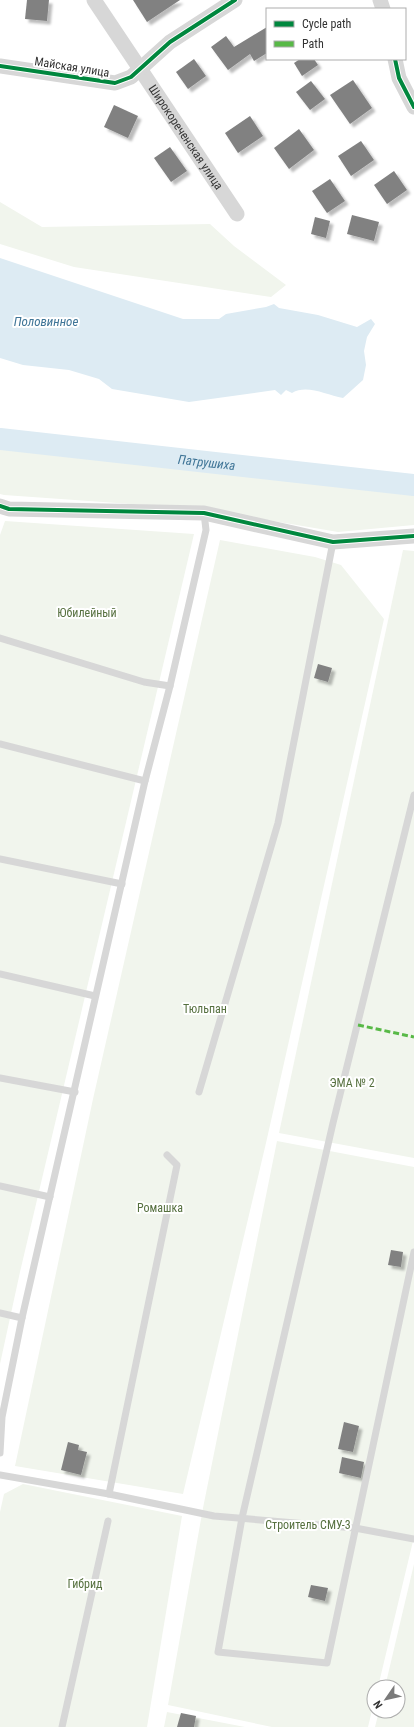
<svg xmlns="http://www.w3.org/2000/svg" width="414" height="1727" viewBox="0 0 414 1727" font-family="'Roboto Condensed',sans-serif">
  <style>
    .green { fill: #f1f5ed }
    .water { fill: #ddebf3 }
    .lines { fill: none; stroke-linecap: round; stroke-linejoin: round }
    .river { stroke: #ddebf3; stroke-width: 22 }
    .building { fill: #818181; filter: url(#shadow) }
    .lane { stroke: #d7d7d7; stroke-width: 7 }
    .street { stroke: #d7d7d7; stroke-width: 15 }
    .quiet { stroke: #58b947; stroke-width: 3; stroke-dasharray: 6 3; stroke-linecap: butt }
    .cycleway-casing { stroke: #fff; stroke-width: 6 }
    .cycleway { stroke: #00873e; stroke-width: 4 }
    .labels { text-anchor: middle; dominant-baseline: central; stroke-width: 4; stroke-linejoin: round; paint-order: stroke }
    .street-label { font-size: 12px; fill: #333; stroke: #fff }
    .park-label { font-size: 12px; fill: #56703f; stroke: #fff }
    .water-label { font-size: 13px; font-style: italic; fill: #3f7597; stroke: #fff }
  </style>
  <defs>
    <filter id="shadow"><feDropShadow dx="3.5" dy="3.5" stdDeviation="1" flood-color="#0004"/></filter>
  </defs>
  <rect width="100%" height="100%" fill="#fff"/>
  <g class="green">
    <path d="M0,202L42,227L210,224L234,246L286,285L271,297L74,267L0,244Z"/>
    <path d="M0,448L181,465L414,493V525L338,532L202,509L4,495L0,494Z"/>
    <path d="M5,521L194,534L20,1272L0,1364V535Z"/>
    <path d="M220,540L315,557L341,565L384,619L266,1143L183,1494L15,1466L93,1099Z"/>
    <path d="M403,550L414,551V1158L279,1133Z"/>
    <path d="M277,1141L414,1167V1537L378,1687H374V1702L368,1727H272L168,1705L203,1508Z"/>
    <path d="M23,1484L182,1516L147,1727H0V1512L4,1494Z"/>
    <path d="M414,1564V1727H375L379,1711H398V1687H385Z"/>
    <path d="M167,1712L245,1727H164Z"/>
  </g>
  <path class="water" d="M0,258L183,319H219L226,314L266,307L274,304L279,308L318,315L357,327L371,319L375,324L367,337L364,351L366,365L363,380L343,398C326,395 307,384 292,393L286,390L281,395L275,390L189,402L112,389L99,379L69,370L23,365L0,358Z"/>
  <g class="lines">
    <path class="river" id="s1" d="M0,439L414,485"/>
  </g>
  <g class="building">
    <path d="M27,0H49L47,21L25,19Z"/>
    <path d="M133,0H180L147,22Z"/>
    <path d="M267,27V53L254,61L250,54L228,70L211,47L226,36L234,47Z"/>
    <path d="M194,59L206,76L188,89L176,72Z"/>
    <path d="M300,59H314L318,65L302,76L294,63Z"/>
    <path d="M353,80L372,108L350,124L330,95Z"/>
    <path d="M311,81L325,99L310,110L296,92Z"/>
    <path d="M114,105L138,116L128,138L104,127Z"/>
    <path d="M250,116L263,136L238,153L225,133Z"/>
    <path d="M299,129L314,150L289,169L274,148Z"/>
    <path d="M361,141L374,160L351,176L338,156Z"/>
    <path d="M170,147L187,171L171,182L154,158Z"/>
    <path d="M394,171L407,190L387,204L374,185Z"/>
    <path d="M330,179L345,201L327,213L312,191Z"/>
    <path d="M352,215L379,222L374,241L347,234Z"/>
    <path d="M315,217L330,221L326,238L311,234Z"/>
    <path d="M318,664L332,668L328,682L314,678Z"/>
    <path d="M391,1250L403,1252L401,1267L388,1265Z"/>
    <path d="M344,1422L359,1426L353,1452L338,1449Z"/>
    <path d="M68,1442L79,1445L78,1450L87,1452L81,1475L61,1470Z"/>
    <path d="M342,1457L364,1462L361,1478L339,1473Z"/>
    <path d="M311,1585L328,1588L325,1601L308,1597Z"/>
    <path d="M181,1713L196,1716L194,1727H177Z"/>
  </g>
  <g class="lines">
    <g class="lane">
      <path d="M0,638L144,682L170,686"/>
      <path d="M0,744L145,781"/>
      <path d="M414,795L333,1123L242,1518L218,1652L327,1663L414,1252"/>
      <path d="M0,859L122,884"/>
      <path d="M0,974L95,996"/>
      <path d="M0,1078L75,1092"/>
      <path d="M199,1092L278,823L333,542"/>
      <path d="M0,1186L50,1197"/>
      <path d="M0,1313L22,1318"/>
      <path d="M0,1453L2,1417L22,1318L145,781L170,686L206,530L204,513"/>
      <path d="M0,1475L109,1494L214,1516L355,1528L414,1539"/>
      <path d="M109,1494L177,1165L167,1155"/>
      <path d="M62,1727L108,1521"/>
    </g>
    <g class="street">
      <path id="s2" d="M94,0L237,214"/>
      <path d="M380,0L383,9"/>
      <path d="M395,59L399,78L414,107"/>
      <path d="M0,66L115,83L131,77L170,42L235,0"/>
      <path d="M0,506L9,509L204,513L333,542L414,536"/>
    </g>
    <path class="quiet" d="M358,1025L414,1037"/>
    <defs>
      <g id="cycleway">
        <path d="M395,59L399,78L414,107"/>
        <path d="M0,66L115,83L131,77L170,42L235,0"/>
        <path d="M0,506L9,509L204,513L333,542L414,536"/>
      </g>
    </defs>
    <use href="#cycleway" class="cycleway-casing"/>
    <use href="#cycleway" class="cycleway"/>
  </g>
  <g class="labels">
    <g class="street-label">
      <text transform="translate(72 67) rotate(9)">Майская улица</text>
      <text stroke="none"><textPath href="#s2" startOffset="165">Широкореченская улица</textPath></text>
    </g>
    <g class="park-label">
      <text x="87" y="613">Юбилейный</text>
      <text x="205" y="1009">Тюльпан</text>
      <text x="352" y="1083">ЭМА № 2</text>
      <text x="160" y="1208">Ромашка</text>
      <text x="308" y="1525">Строитель СМУ-3</text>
      <text x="85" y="1584">Гибрид</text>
    </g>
    <g class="water-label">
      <text x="46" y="321">Половинное</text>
      <text stroke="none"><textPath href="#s1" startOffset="208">Патрушиха</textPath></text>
    </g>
  </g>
  <rect x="266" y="8" width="140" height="52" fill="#ffffff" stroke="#adadad"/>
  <rect x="274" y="21" width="20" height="6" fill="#00873e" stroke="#adadad"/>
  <text x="302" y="28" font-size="12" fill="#333333">Cycle path</text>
  <rect x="274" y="41" width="20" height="6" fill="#58b947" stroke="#adadad"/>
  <text x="302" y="48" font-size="12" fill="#333333">Path</text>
  <g transform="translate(386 1699) rotate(236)"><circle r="19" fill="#ffffff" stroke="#adadad"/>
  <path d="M0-3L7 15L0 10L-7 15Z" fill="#7a7a7a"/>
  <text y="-6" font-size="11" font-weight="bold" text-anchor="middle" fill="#333333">N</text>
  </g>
</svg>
